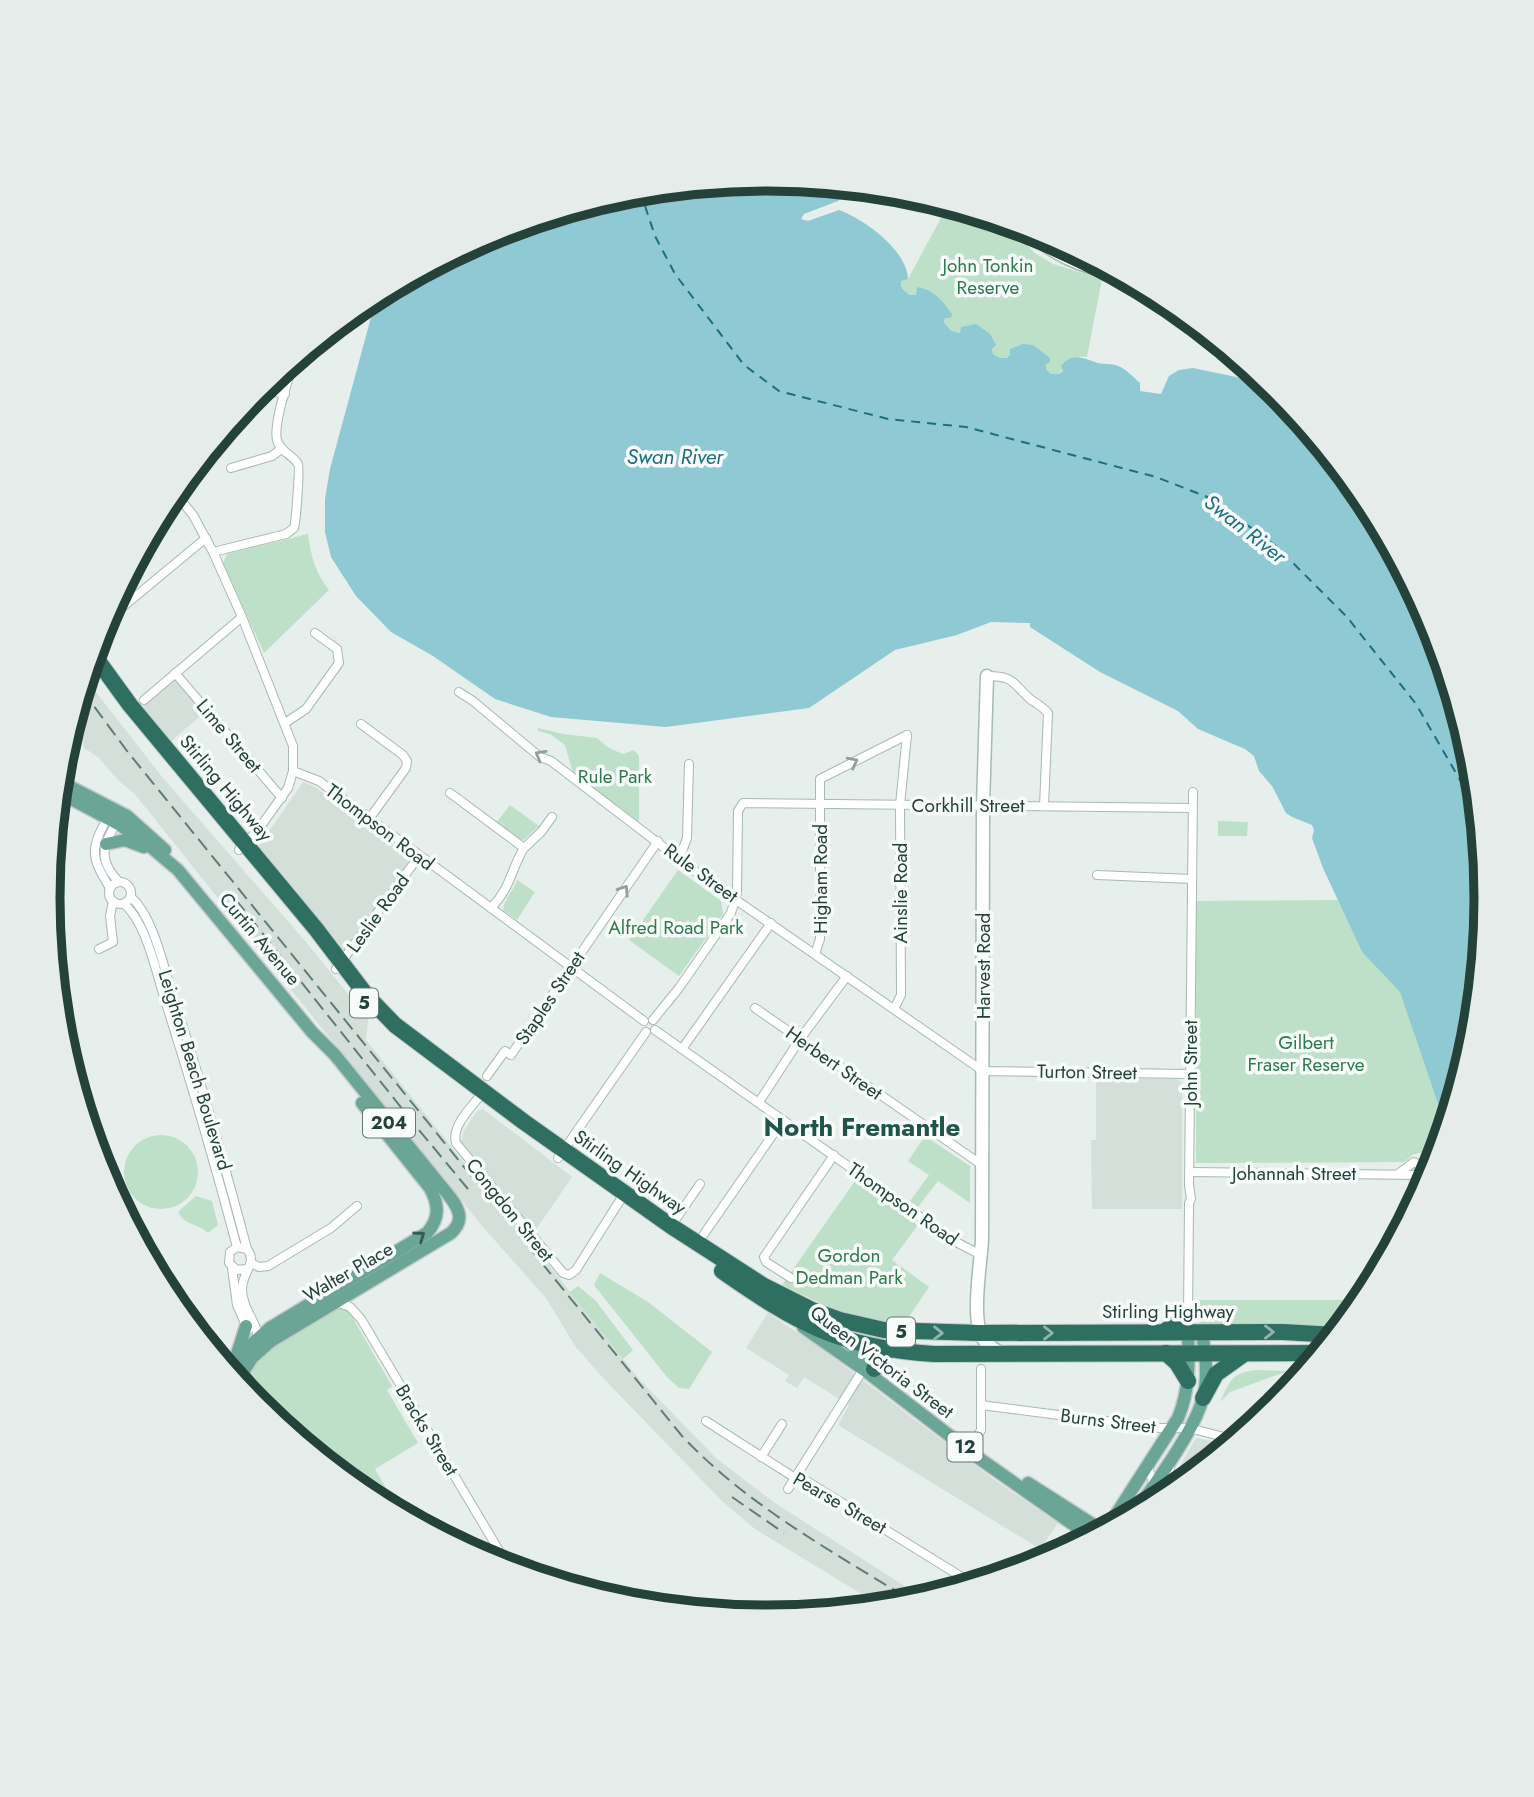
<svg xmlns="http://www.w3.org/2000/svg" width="1534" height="1797" viewBox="0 0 1534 1797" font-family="Jost,sans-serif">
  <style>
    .built { fill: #d4dfda }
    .green { fill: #bfe0c8 }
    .water { fill: #8ec9d4 }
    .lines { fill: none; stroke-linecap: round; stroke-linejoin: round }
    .ferry { stroke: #1c6f80; stroke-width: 2; stroke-dasharray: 9 7; stroke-linecap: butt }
    .street-casing { stroke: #a8b8b2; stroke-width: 10 }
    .secondary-casing { stroke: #a4bbb3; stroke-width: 15 }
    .primary-casing { stroke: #c2cac8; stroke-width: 15 }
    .highway-casing { stroke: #c2cac8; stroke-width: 18 }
    .street { stroke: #fff; stroke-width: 8 }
    .secondary { stroke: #fff; stroke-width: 12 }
    .primary { stroke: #6aa596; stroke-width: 12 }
    .highway { stroke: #2f6f62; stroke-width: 16 }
    .rail { stroke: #5f7d75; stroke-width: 2; stroke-dasharray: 14 7; stroke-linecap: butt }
    .oneway { stroke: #92a09c }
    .oneway2 { stroke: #365b51 }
    .oneway3 { stroke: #93b5ae }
    .labels { text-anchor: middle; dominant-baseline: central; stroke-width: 7; stroke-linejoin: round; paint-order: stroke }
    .shield { fill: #f7fbf9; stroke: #637a73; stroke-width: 2 }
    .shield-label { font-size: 18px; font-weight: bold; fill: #24423a }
    .park-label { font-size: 19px; fill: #2d7a4b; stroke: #f7fbf9 }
    .street-label { font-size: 19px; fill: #24423a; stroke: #f7fbf9 }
    .water-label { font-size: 21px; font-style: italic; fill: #1c6f80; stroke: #f7fbf9 }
    .district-label { font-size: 26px; font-weight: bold; fill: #1f5548; stroke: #f7fbf9 }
    .rim { fill: none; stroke: #24423a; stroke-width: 9 }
  </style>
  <rect width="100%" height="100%" fill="#e6efeb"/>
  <g class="built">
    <path d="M85,678L163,778L306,942L368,1019L366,1040L505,1214L511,1217L639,1379L717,1459L775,1503L925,1599L907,1604L883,1607L755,1529L723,1502L604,1379L575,1346L546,1298L483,1227L380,1101L134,793L119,781L98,757L84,748L83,741L69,731Z"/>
    <path d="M174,679L177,680L204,713L169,743L140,709Z"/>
    <path d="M303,782L315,787L408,855V862L344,950L259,846Z"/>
    <path d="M1096,1078L1177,1079L1182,1083V1209H1092L1091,1140H1096Z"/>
    <path d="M483,1109L572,1177L533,1234L461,1144L463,1132L477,1111Z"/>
    <path d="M768,1313L823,1350L993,1479L1058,1523L1040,1549L838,1425L849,1405L804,1377L797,1388L785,1381L789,1375L746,1348Z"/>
    <path d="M1196,1438L1218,1442L1199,1471L1182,1485L1176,1481L1175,1474Z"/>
  </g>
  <g class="green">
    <path d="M948,205L1007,223L1016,235L1035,253L1053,264L1102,279L1087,357H1074L1059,374H1051L1046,369V363L1011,355L1007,358H1000L993,354L992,349L947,328L944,322L945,318L917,288L916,295H910C904,291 900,288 901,280L908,279Z"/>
    <path d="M308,534C311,556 315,572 329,590L264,653L223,563L227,554Z"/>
    <path d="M538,728L563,734L597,738L609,748L623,754L634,750L639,756V822L573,773L565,745L550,734L538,731Z"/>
    <path d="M510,805L539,826L523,840L519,839L496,823Z"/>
    <path d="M1218,821L1248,822L1247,836H1218Z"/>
    <path d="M678,870L721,901L723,914L679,976L629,940Z"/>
    <path d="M517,880L535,892L517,920L503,910C504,899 514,890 517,880Z"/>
    <path d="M1338,900L1362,952L1400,991L1410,1018L1446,1126L1437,1158L1438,1150L1414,1154L1404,1162L1196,1163V901Z"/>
    <circle cx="161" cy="1172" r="37"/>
    <path d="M925,1136L970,1166V1203L938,1181L918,1207L910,1201L929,1175L908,1161Z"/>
    <path d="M855,1181L918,1225L892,1260L929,1287L902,1327L837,1311L782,1285Z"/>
    <path d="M196,1196L212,1201L218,1225L208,1233C198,1223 185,1226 178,1212Z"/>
    <path d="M600,1273L648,1302L712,1352L689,1389L679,1388L667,1377L594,1285Z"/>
    <path d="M1361,1273L1378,1274L1365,1299L1343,1326H1200L1199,1300H1362Z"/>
    <path d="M578,1286L595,1300L633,1350L623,1359L570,1292Z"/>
    <path d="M339,1306L347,1308L392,1386L387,1390L418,1443L375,1469L401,1515L367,1497L258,1407L241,1387C262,1345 301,1330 339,1306Z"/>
    <path d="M1256,1370L1288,1371L1230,1392L1220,1402C1230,1381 1231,1373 1256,1370Z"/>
  </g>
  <path class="water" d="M767,179L850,187L838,201L804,214L801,219L808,221L839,210C864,219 907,250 908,279L901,281C900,288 904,291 910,295H916L917,287C934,290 942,300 952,314L951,318H945L944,322C948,329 952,332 960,333L961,327L976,324L990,334L996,345L992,349L993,354L1000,358H1007L1010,355V349L1023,344L1033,345L1050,358V362L1046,364V369L1051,374H1059L1063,371L1061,366C1071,353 1082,357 1095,362C1102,365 1111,363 1118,366C1126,369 1133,377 1140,383V391L1161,394L1169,376L1179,370L1193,368L1241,378L1261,377L1276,390L1366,499L1432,623L1473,758L1487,899L1473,1039L1446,1127L1400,992L1362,952L1323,868L1312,838L1314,830L1312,825L1292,817L1286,813L1272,786L1259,771L1254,756L1245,749L1198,729L1178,711L1100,672L1030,627V623L991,622L957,635L895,650L809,708L666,727L551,717L495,699L433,656L391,632L356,596L331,557L325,532V499L330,469L377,295L492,233L627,193Z"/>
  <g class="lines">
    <path class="ferry" d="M640,191L655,236L675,274L744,365L779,391L888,419L966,427L1156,477L1210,498L1276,546L1347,617L1416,704L1478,811"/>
    <defs>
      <g id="street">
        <path d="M260,388L285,394"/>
        <path d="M231,468L272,456L281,449"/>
        <path d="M174,492L193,515L213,552L242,617L293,746V771L288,788L258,830L239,850"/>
        <path d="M213,552L286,534L294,528C296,522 300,467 298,464C292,454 280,452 277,440C273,423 289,378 294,360"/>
        <path d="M101,625L206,538"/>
        <path d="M175,673L282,798"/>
        <path d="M987,676C1015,676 1012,683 1030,699C1037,704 1043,707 1048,713L1044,806"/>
        <path d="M459,692L473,701L540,757L551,761L700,875L983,1071L1190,1074"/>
        <path d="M144,700L242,617"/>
        <path d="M285,723L306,709L339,663L337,649L315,633"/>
        <path d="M361,724L403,755L407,761L406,768L369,819"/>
        <path d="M293,771L319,781L644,1021"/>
        <path d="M450,793L524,848C510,871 512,886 491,908"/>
        <path d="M109,815C90,849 90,856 110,888"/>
        <path d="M118,819C104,845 96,858 119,882"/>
        <path d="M524,848L541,832L552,817"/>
        <path d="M677,858L683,849L687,838L689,764"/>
        <path d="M1097,875L1192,879"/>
        <circle cx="120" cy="893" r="11"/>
        <path d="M131,897C153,917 162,961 171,990C199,1075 224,1162 247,1249"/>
        <path d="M124,904C146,922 156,972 165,1000C191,1082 215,1164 237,1247"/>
        <path d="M99,949L113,942L110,916L113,901"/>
        <path d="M815,954L820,939V779L907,735"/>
        <path d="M336,969L419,856"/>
        <path d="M755,1008L982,1165"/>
        <path d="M894,1009L901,995L900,805L907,735"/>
        <path d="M653,1020L679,988L731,913L737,893L738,811L743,803L1193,808"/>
        <path d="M655,1030L956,1242L981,1255"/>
        <path d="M682,1049L771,923"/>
        <path d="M487,1076L505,1051L511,1055L658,841"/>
        <path d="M483,1092C473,1106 451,1125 456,1143L563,1273L569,1275L576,1270L624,1194"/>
        <path d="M759,1102L800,1039L847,976"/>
        <path d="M558,1158L646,1032"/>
        <path d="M1190,1172L1418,1175L1420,1165L1414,1162L1398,1174"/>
        <path d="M671,1226L700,1184"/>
        <path d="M704,1234L783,1120"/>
        <path d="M251,1263L259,1267L268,1266L331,1228L357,1206"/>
        <path d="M232,1268L237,1305L248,1330"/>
        <path d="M246,1269L237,1270L229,1263L230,1252L237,1247L247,1249C258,1262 242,1273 242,1289C242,1309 258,1322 258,1340"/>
        <path d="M791,1278L766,1262L764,1257L834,1155"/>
        <path d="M335,1301L350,1307L361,1319L510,1569"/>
        <path d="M1188,1319L1189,1203L1191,1199L1189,1185L1193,792"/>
        <path d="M981,1405L1160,1428H1189L1228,1438L1233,1442"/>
        <path d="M706,1421L795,1478L805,1480L973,1584"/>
        <path d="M969,1451L981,1430V1369"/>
        <path d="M761,1457L782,1424"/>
        <path d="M1147,1466L1154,1484L1171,1494"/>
        <path d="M1170,1468L1168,1480L1177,1489"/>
        <path d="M788,1489L866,1365"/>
      </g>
      <g id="secondary">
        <path d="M1026,229C1052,255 1082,267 1117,274"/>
        <path d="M987,676L983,806L982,1240C981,1262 970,1323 984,1340C988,1346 996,1350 1002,1354"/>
      </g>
      <g id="primary">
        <path d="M59,781L127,816L165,850"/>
        <path d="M58,792L120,825L152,848L178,870L312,1032L335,1055L450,1197C460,1210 464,1221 451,1233L271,1341L252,1358L237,1382"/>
        <path d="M106,844L125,840L144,847"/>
        <path d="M803,1327L863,1369L980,1459L1091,1537"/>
        <path d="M844,1338L876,1370"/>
        <path d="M236,1357L246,1326"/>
        <path d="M230,1373L246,1349L270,1328L427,1233C440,1218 439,1205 430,1188L362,1103"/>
        <path d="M1028,1483L1103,1531"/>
        <path d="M1145,1498L1153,1495L1167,1497"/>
        <path d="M1134,1514C1154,1485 1196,1429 1203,1397C1209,1375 1205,1353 1202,1332"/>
        <path d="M1106,1530L1178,1418C1190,1390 1189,1362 1188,1332"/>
      </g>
      <g id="highway">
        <path d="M93,654L130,705L316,929L367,996L395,1025L524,1122L671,1226L764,1286L812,1310L840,1320L884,1330L980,1333L1283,1332L1336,1335"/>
        <path d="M722,1271C798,1324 840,1348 934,1354L1321,1353"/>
        <path d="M1165,1331L1188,1316"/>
        <path d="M1166,1353L1177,1363L1188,1381"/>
        <path d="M874,1369L879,1358L888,1350"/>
        <path d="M1203,1398L1216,1374L1244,1354"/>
      </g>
    </defs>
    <use href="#street" class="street-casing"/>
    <use href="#secondary" class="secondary-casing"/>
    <use href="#primary" class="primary-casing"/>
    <use href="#highway" class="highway-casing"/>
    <use href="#street" class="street"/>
    <use href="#secondary" class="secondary"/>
    <use href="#primary" class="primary"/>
    <use href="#highway" class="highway"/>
    <g class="rail">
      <path d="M82,690L127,751L682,1436C748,1506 833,1552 914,1602"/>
      <path d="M236,900L419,1130L468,1189"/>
      <path d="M732,1497L784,1533"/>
    </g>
  </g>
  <defs><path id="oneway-chevron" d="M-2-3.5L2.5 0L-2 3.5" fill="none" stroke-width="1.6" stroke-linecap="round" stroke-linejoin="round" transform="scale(1.75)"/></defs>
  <g class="oneway">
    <use href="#oneway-chevron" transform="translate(540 755) rotate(-150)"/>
    <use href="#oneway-chevron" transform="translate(853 762) rotate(-27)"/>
    <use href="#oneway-chevron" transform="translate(624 890) rotate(-56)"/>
  </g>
  <use class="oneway2" href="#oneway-chevron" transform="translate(420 1236) rotate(-35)"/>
  <g class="oneway3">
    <use href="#oneway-chevron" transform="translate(1269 1332)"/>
    <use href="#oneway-chevron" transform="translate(938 1333) rotate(1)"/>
    <use href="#oneway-chevron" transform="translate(1048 1333)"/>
  </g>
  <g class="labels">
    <g class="shield">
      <rect x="350" y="988.5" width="28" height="29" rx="5"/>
      <rect x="363" y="1108.5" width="52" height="29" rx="5"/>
      <rect x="887" y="1317.5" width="28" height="29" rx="5"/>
      <rect x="947.5" y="1432.5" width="35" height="29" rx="5"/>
    </g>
    <g class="shield-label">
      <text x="364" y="1003">5</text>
      <text x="389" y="1123">204</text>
      <text x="901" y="1332">5</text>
      <text x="965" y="1447">12</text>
    </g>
    <g class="park-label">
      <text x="988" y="265">John Tonkin<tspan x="988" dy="22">Reserve</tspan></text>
      <text x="615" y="776">Rule Park</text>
      <text x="676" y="927">Alfred Road Park</text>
      <text x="1306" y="1042">Gilbert<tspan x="1306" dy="22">Fraser Reserve</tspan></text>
      <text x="849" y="1255">Gordon<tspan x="849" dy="22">Dedman Park</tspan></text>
    </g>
    <g class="street-label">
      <text transform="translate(229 736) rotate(50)">Lime Street</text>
      <text transform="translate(226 788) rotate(50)">Stirling Highway</text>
      <text x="968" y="805">Corkhill Street</text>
      <text transform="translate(380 827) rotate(37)">Thompson Road</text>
      <text transform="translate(701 873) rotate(36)">Rule Street</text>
      <text transform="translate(820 879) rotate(-90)">Higham Road</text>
      <text transform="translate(900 893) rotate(-90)">Ainslie Road</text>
      <text transform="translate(378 913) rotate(-54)">Leslie Road</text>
      <text transform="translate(260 939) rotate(50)">Curtin Avenue</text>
      <text transform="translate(983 966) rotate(-90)">Harvest Road</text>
      <text transform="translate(550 998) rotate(-56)">Staples Street</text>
      <text transform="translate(834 1063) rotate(35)">Herbert Street</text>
      <text transform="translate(1190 1063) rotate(-90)">John Street</text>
      <text transform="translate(195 1070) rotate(73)">Leighton Beach Boulevard</text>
      <text transform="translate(1087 1072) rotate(1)">Turton Street</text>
      <text transform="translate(630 1172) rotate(35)">Stirling Highway</text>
      <text x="1294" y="1173">Johannah Street</text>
      <text transform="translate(903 1204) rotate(35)">Thompson Road</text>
      <text transform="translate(510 1210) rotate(51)">Congdon Street</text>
      <text transform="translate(348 1272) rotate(-30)">Walter Place</text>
      <text x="1168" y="1311">Stirling Highway</text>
      <text transform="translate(882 1362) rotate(37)">Queen Victoria Street</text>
      <text transform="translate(1108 1421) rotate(7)">Burns Street</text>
      <text transform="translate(427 1430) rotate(59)">Bracks Street</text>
      <text transform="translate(840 1503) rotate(30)">Pearse Street</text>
    </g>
    <g class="water-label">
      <text x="675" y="457">Swan River</text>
      <text transform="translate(1245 529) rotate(38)">Swan River</text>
    </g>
    <g class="district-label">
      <text x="862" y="1127">North Fremantle</text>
    </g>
  </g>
  <path d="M0 0H1534V1797H0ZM60 898a707 707 0 1 1 1414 0a707 707 0 1 1-1414 0Z" fill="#e6ecea" fill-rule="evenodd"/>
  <path class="rim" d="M60 898a707 707 0 1 1 1414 0a707 707 0 1 1-1414 0Z"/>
</svg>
